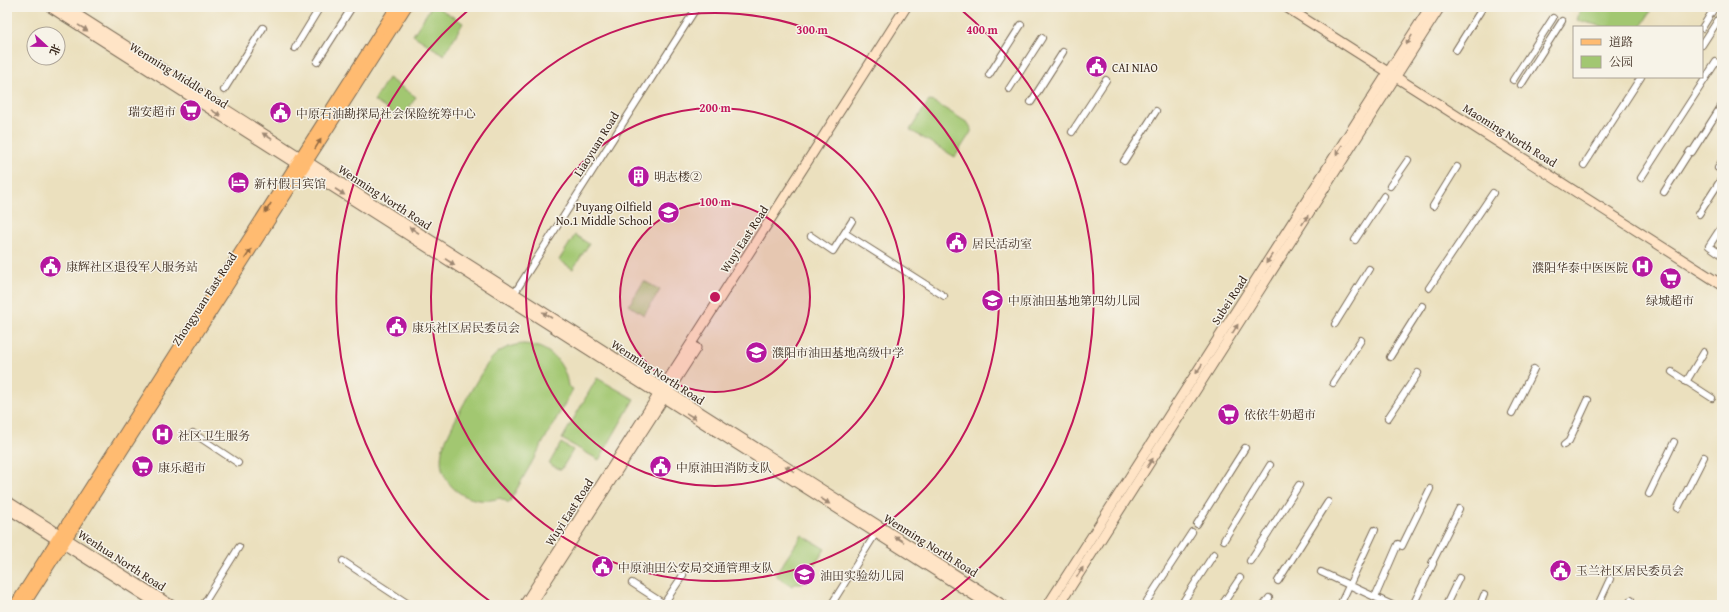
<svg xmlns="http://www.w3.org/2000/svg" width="1729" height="612" viewBox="0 0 1729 612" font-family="'Gentium Book Plus','Noto Serif SC',serif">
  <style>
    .green { fill: #a2c771; stroke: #6e7848 }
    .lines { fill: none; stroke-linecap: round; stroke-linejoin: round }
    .street-casing { stroke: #796a56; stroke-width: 8 }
    .secondary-casing { stroke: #796a56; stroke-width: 11 }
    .primary-casing { stroke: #796a56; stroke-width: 12 }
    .street { stroke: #fff; stroke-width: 6 }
    .secondary { stroke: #ffe4c6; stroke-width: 9 }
    .primary { stroke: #ffbb71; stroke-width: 10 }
    .oneway { fill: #9d8772 }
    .oneway2 { fill: #936b43 }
    .ring { fill: none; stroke: #c2185b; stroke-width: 2 }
    .labels { text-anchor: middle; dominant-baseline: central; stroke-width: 3; stroke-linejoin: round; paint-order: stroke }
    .poi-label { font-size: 12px; fill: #3b2a1e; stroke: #f7f3e8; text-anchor: start }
    .street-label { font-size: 12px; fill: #3b2a1e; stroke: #f7f3e8 }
    .centre { fill: #c2185b; stroke: #f7f3e8; stroke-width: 2 }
    .ring-label { font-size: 12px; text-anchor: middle; font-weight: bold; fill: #c2185b; stroke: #f7f3e8; stroke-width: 3; stroke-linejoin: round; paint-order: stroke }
  </style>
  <rect width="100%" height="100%" fill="#f7f3e8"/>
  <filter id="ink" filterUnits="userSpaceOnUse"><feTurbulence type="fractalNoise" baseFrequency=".025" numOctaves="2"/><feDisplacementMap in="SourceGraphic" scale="8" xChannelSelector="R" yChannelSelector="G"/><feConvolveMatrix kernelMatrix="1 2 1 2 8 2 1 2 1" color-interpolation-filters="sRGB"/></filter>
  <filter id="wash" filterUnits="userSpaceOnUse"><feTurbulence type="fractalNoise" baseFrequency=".012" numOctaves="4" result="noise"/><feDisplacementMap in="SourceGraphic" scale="16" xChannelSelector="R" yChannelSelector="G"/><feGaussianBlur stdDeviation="0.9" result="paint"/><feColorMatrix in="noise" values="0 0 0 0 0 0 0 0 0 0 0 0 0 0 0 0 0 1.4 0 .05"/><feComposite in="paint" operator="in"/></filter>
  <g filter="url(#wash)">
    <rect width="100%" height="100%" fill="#ebe0be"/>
    <g class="green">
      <path d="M431,7H437L463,23L444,55L413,35Z"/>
      <path d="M1581,7H1653L1641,27H1605L1577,20Z"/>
      <path d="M388,78L416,97L402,119L374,101Z"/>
      <path d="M930,101L934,102L968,123L971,128V132L955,157L910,130L928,102Z"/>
      <path d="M575,235L589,244L573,269L559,260Z"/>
      <path d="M644,281L660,290L644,315L629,305Z"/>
      <path d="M523,344C547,345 565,361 568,386L573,389L509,503L500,498C469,508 435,485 442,451C444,438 483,366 493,357C501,349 511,345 523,344Z"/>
      <path d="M597,378L634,399L599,460L562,439Z"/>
      <path d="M561,443L573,450L561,470L549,464Z"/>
      <path d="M802,535L825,549L802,584H795L792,586L779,578L776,574Z"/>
    </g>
  </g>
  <g filter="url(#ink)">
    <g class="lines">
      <defs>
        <g id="street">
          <path d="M1702,28L1715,7"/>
          <path d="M1702,45L1722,14"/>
          <path d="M295,48L320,7"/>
          <path d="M1456,50L1483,7"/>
          <path d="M317,62L352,7"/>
          <path d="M989,75L1021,25"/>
          <path d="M1513,80L1553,18"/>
          <path d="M1521,85L1562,21"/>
          <path d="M1009,89L1042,38"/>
          <path d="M224,90L263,28"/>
          <path d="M1031,102L1063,52"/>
          <path d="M1072,132L1106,80"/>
          <path d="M1692,152L1722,105"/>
          <path d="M1124,161L1156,111"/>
          <path d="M1584,165L1641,77"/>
          <path d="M1718,168L1722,161"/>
          <path d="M1641,178L1716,62"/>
          <path d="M1390,186L1408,160"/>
          <path d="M1664,192L1690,151"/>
          <path d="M1433,206L1457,167"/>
          <path d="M1699,214L1722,178"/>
          <path d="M1722,226L1709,246L1722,255"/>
          <path d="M845,233L944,296"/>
          <path d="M811,236L833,251L852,221"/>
          <path d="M1355,240L1384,196"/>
          <path d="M1429,288L1493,193"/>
          <path d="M514,294L697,7"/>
          <path d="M1335,324L1369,269"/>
          <path d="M1390,357L1422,306"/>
          <path d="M1672,372L1712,398"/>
          <path d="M1686,382L1704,352"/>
          <path d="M1333,383L1361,340"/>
          <path d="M1512,413L1534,369"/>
          <path d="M1388,418L1418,373"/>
          <path d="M193,433L238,463"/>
          <path d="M1564,445L1569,441L1588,400"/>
          <path d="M1649,494L1674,442"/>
          <path d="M1678,508L1704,457"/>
          <path d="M1197,524L1245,448"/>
          <path d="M1224,540L1270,465"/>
          <path d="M1402,546L1430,489"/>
          <path d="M343,561L410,605"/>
          <path d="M1250,561L1299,485"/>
          <path d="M1432,563L1459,509"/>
          <path d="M1321,572L1392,605"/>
          <path d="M1278,581L1328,502"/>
          <path d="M632,583L666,605"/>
          <path d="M1375,597L1398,544"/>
          <path d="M1147,601L1192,532"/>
          <path d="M203,605L239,547"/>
          <path d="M663,605L683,575"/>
          <path d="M831,605L876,533"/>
          <path d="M1181,605L1214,554"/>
          <path d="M1222,605L1240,578"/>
          <path d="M1264,605L1269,598"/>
          <path d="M1340,605L1375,530"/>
          <path d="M1413,605L1433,564"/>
          <path d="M1446,605L1459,578"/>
          <path d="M1480,605L1484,595"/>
          <path d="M1598,605L1610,579"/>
          <path d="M1628,605L1631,600"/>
        </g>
        <g id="secondary">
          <path d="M50,7L989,605"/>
          <path d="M65,7L1003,605"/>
          <path d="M1286,7L1722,285"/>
          <path d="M7,501L171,605"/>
          <path d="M7,508L159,605"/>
          <path d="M524,605L906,7"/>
          <path d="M531,605L696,348"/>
          <path d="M1048,605L1430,7"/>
          <path d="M1059,605L1440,7"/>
        </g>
        <g id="primary">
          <path d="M15,605L396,7"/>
          <path d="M24,605L406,7"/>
        </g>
      </defs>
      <use href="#street" class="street-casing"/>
      <use href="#secondary" class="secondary-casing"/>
      <use href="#primary" class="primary-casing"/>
      <use href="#street" class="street"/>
      <use href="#secondary" class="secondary"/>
      <use href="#primary" class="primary"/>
    </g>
    <defs><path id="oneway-solid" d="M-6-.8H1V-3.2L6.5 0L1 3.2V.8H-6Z"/></defs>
    <g class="oneway">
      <use href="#oneway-solid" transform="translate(83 28) rotate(32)"/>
      <use href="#oneway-solid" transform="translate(1409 40) rotate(122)"/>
      <use href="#oneway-solid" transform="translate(216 113) rotate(32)"/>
      <use href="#oneway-solid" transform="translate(267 136) rotate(-147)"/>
      <use href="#oneway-solid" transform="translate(1339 150) rotate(122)"/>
      <use href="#oneway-solid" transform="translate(340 192) rotate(33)"/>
      <use href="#oneway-solid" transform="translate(1305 220) rotate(-57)"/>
      <use href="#oneway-solid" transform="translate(414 230) rotate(-147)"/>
      <use href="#oneway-solid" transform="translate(1269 259) rotate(123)"/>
      <use href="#oneway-solid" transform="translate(450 262) rotate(33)"/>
      <use href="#oneway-solid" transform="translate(547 315) rotate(-147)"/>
      <use href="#oneway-solid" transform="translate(1235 329) rotate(-58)"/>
      <use href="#oneway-solid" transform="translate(1199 369) rotate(123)"/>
      <use href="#oneway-solid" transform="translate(691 416) rotate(32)"/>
      <use href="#oneway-solid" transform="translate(1150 463) rotate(-57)"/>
      <use href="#oneway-solid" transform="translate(790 469) rotate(-148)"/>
      <use href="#oneway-solid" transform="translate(825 501) rotate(33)"/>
      <use href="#oneway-solid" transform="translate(899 539) rotate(-147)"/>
      <use href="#oneway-solid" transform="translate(1080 572) rotate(-57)"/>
    </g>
    <g class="oneway2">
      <use href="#oneway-solid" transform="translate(318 144) rotate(-58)"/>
      <use href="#oneway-solid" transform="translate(268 208) rotate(122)"/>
      <use href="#oneway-solid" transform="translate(248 254) rotate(-57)"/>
    </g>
  </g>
  <circle cx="715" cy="297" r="95" fill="#c2185b" fill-opacity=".12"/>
  <g class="ring">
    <circle cx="715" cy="297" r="95"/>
    <circle cx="715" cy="297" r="189"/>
    <circle cx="715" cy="297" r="284"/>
    <path d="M495 605A378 378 0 0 1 472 7M958 7A378 378 0 0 1 935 605"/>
  </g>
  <defs>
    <symbol id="civic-disc" viewBox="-11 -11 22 22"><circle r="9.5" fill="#b5179e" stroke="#f7f3e8"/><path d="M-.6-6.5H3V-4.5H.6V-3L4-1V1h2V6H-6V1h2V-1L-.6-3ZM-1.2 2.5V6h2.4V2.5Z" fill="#fff"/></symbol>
    <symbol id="supermarket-disc" viewBox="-11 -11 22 22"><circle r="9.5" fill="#b5179e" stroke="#f7f3e8"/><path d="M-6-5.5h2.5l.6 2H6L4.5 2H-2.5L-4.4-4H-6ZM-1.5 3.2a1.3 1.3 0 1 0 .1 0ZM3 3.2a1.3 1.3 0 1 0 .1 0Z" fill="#fff"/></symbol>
    <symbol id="building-disc" viewBox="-11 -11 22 22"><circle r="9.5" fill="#b5179e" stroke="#f7f3e8"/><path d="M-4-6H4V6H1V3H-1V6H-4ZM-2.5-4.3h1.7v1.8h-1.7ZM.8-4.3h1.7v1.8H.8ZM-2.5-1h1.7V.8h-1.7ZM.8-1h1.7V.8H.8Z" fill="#fff"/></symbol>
    <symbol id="hotel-disc" viewBox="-11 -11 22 22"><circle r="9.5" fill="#b5179e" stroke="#f7f3e8"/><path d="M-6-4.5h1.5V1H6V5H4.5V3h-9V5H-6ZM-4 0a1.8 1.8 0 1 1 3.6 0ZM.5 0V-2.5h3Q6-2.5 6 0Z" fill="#fff"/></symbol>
    <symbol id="school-disc" viewBox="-11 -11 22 22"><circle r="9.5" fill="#b5179e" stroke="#f7f3e8"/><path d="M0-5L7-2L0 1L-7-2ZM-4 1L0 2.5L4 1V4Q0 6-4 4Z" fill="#fff"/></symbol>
    <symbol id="hospital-disc" viewBox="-11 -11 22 22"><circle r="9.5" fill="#b5179e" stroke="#f7f3e8"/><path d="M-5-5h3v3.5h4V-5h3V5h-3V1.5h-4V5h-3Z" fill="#fff"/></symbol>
  </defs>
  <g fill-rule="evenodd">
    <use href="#civic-disc" x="1084" y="54" width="25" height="25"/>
    <use href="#supermarket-disc" x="178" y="98" width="25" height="25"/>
    <use href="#civic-disc" x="268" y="100" width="25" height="25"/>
    <use href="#building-disc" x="626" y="164" width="25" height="25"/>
    <use href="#hotel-disc" x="226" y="170" width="25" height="25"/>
    <use href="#school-disc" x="656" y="200" width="25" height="25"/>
    <use href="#civic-disc" x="944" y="230" width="25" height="25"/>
    <use href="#civic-disc" x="38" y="254" width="25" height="25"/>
    <use href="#hospital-disc" x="1630" y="254" width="25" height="25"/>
    <use href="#supermarket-disc" x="1658" y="266" width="25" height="25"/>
    <use href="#school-disc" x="980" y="288" width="25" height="25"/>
    <use href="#civic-disc" x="384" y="314" width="25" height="25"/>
    <use href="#school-disc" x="744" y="340" width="25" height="25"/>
    <use href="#supermarket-disc" x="1216" y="402" width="25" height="25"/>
    <use href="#hospital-disc" x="150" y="422" width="25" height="25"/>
    <use href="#supermarket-disc" x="130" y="454" width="25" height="25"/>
    <use href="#civic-disc" x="648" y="454" width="25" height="25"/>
    <use href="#civic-disc" x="590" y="554" width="25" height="25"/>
    <use href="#civic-disc" x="1548" y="558" width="25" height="25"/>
    <use href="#school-disc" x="792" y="562" width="25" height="25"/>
  </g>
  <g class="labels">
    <g class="poi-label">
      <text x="1112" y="67">CAI NIAO</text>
      <text x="176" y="111" text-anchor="end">瑞安超市</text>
      <text x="296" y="113">中原石油勘探局社会保险统筹中心</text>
      <text x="654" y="176">明志楼②</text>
      <text x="254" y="183">新村假日宾馆</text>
      <text x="652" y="206" text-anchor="end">Puyang Oilfield<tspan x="652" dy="14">No.1 Middle School</tspan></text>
      <text x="972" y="243">居民活动室</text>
      <text x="66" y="266">康辉社区退役军人服务站</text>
      <text x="1628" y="267" text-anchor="end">濮阳华泰中医医院</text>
      <text x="1008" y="300">中原油田基地第四幼儿园</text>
      <text x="1670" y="300" text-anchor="middle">绿城超市</text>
      <text x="412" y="327">康乐社区居民委员会</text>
      <text x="772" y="352">濮阳市油田基地高级中学</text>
      <text x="1244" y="414">依依牛奶超市</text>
      <text x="178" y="435">社区卫生服务</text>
      <text x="158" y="467">康乐超市</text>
      <text x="676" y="467">中原油田消防支队</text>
      <text x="618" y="567">中原油田公安局交通管理支队</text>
      <text x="1576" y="570">玉兰社区居民委员会</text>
      <text x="820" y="575">油田实验幼儿园</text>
    </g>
    <g class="street-label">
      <text transform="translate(179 75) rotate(32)">Wenming Middle Road</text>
      <text transform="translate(1510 135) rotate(32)">Maoming North Road</text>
      <text transform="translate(596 144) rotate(-58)">Liaoyuan Road</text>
      <text transform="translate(385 197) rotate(33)">Wenming North Road</text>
      <text transform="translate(744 239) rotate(-57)">Wuyi East Road</text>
      <text transform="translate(204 299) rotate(-57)">Zhongyuan East Road</text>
      <text transform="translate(1229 300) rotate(-57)">Subei Road</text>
      <text transform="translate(658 372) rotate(33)">Wenming North Road</text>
      <text transform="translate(569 512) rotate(-57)">Wuyi East Road</text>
      <text transform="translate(931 545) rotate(32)">Wenming North Road</text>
      <text transform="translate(122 560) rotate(33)">Wenhua North Road</text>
    </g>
  </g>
  <circle cx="715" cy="297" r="6" class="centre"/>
  <g class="ring-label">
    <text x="982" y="34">400 m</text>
    <text x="812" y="34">300 m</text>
    <text x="715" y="112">200 m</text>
    <text x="715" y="206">100 m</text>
  </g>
  <rect width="1729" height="612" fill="none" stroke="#f7f3e8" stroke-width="24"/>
  <rect x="1573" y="26" width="130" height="52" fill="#f7f3e8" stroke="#aca397"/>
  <rect x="1581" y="39" width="20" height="6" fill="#ffbb71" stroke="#aca397"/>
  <text x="1609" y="46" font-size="12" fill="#3b2a1e">道路</text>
  <rect x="1581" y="56" width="20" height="12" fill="#a2c771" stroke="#aca397"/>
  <text x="1609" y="66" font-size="12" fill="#3b2a1e">公园</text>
  <g transform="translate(46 46) rotate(112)"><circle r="19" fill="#f7f3e8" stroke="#aca397"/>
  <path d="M0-3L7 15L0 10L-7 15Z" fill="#b5179e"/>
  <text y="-6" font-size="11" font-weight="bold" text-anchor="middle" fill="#3b2a1e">北</text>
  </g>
</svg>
